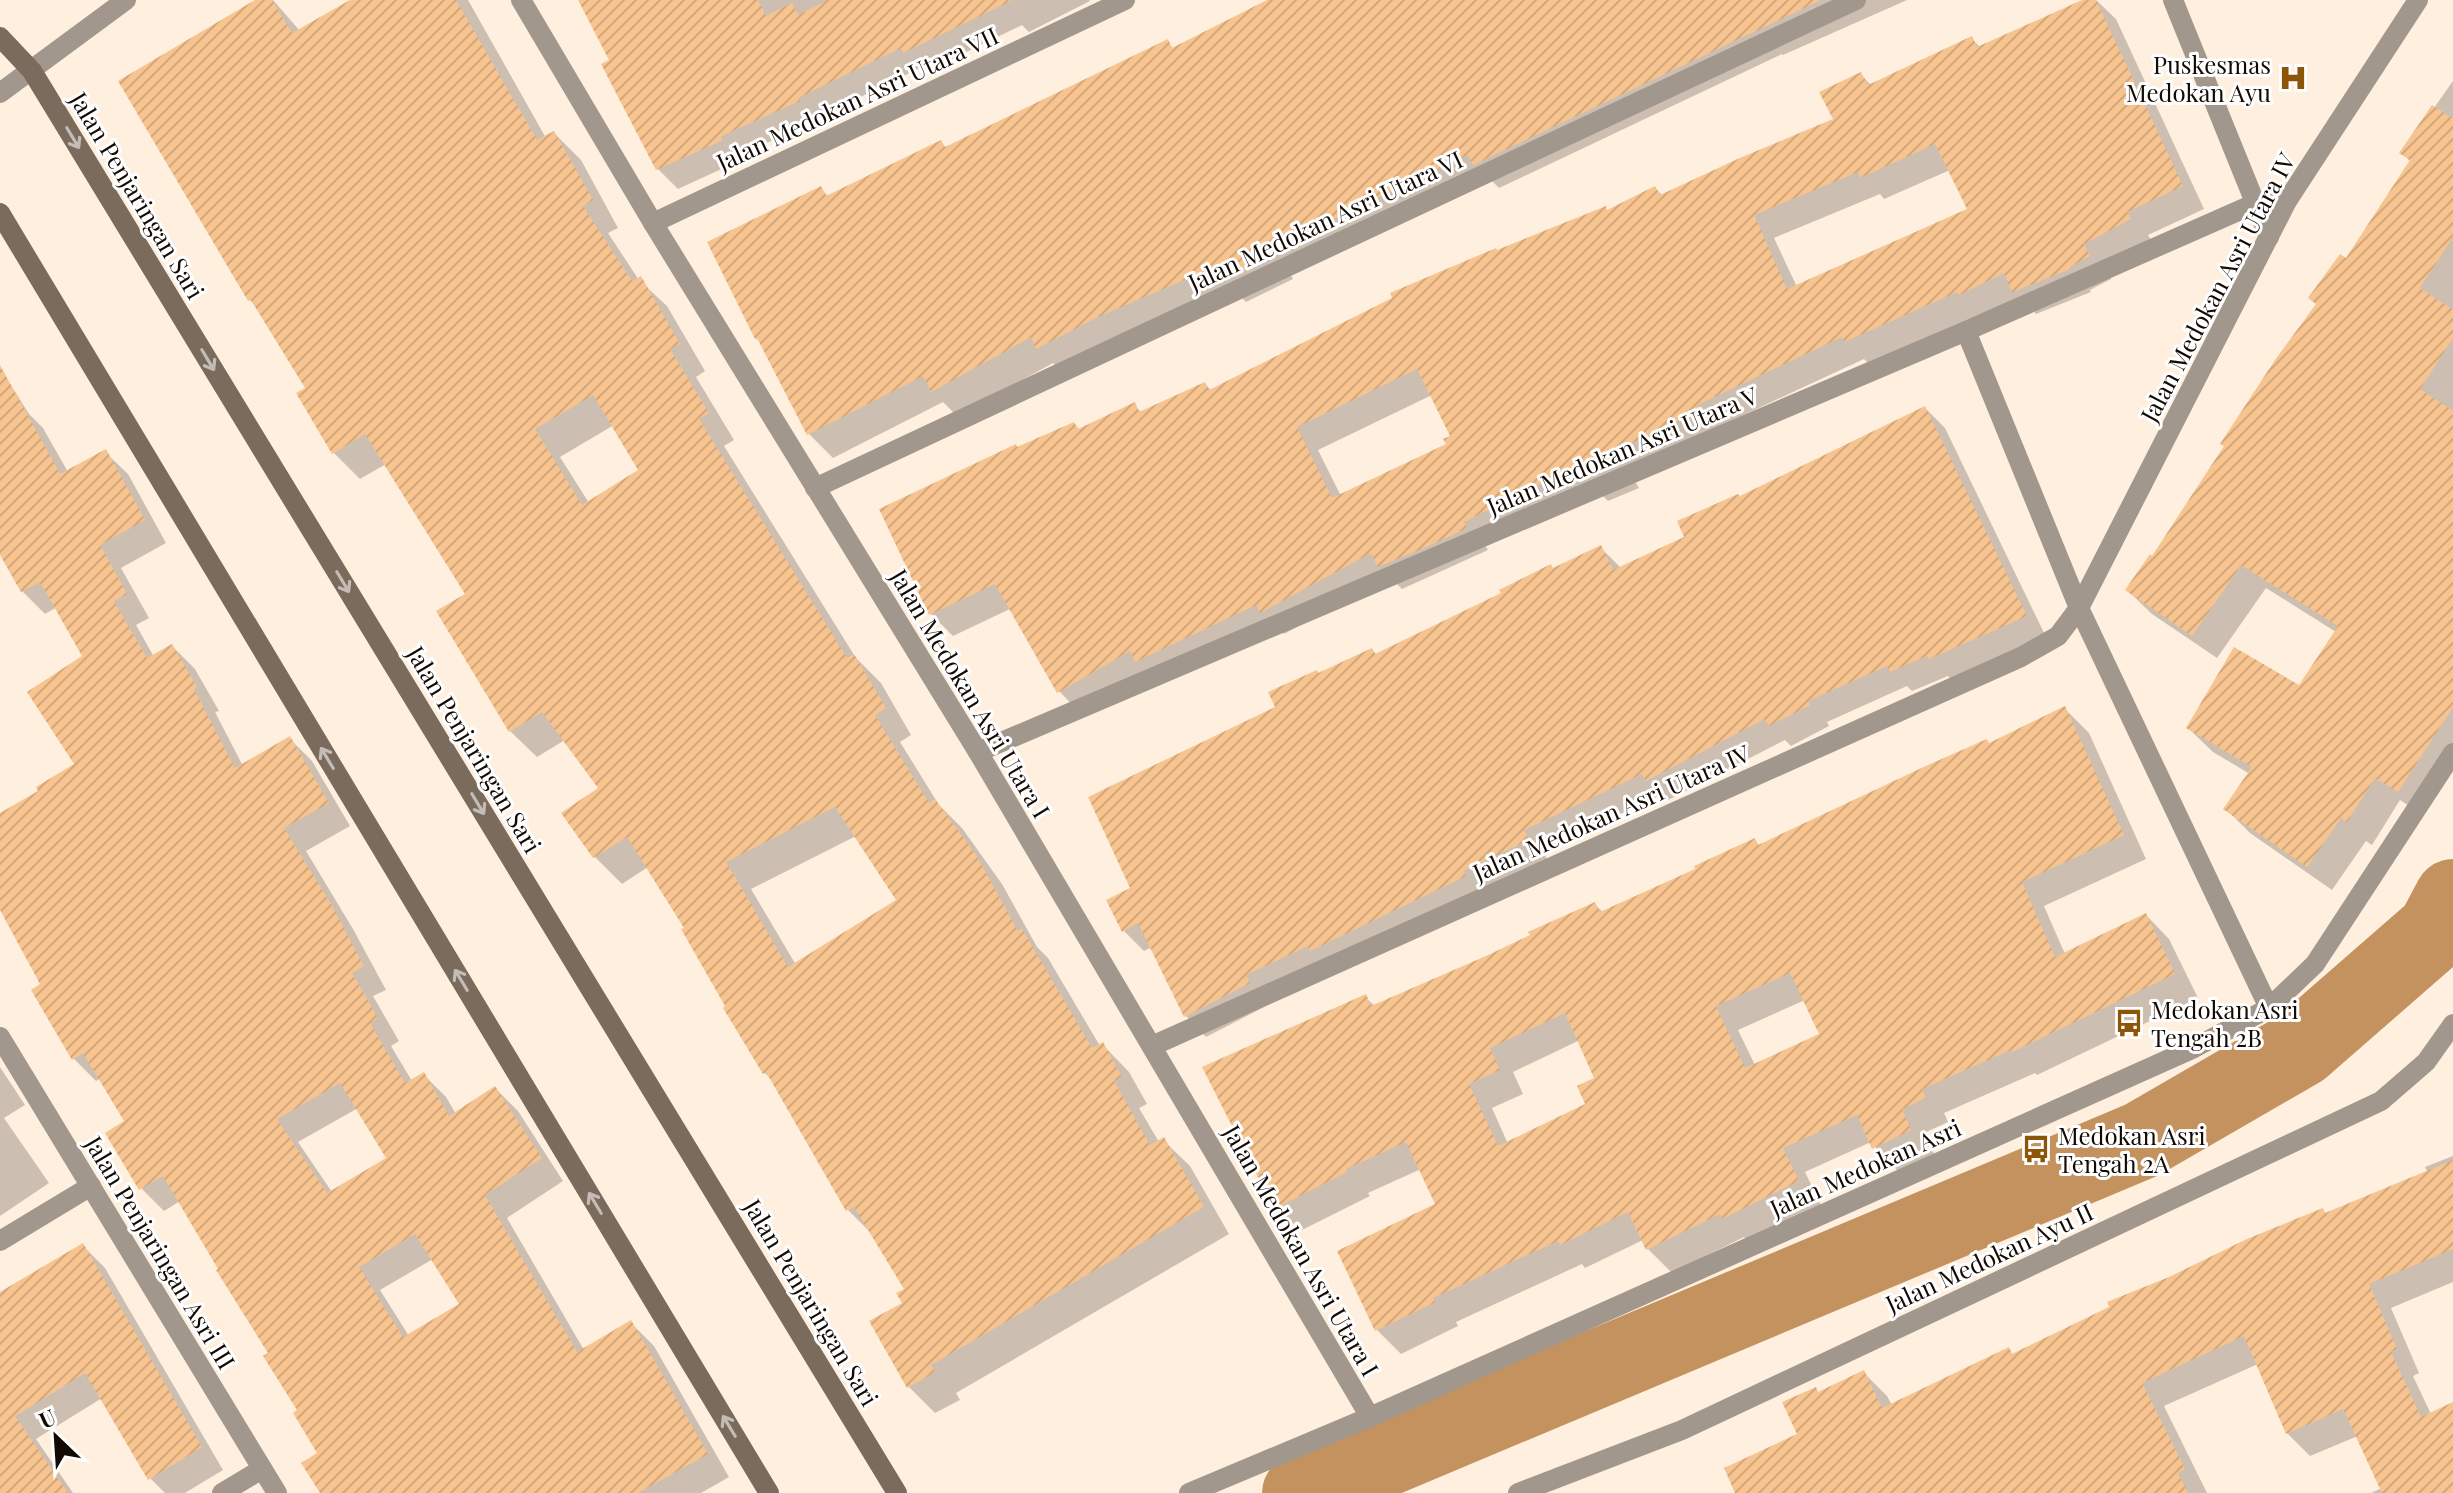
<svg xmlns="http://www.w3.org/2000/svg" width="2453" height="1493" viewBox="0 0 2453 1493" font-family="'Playfair Display',serif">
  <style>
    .shadow { fill: #0003; fill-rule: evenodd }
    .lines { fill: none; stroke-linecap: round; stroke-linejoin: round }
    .river { stroke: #c4925f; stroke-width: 78 }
    .building { fill: url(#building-hatch); fill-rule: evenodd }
    .street { stroke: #a2978c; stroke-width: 20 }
    .secondary { stroke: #7b6b5c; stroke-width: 20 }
    .oneway { stroke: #c4bcb6 }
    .labels { text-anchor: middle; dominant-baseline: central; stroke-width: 6; stroke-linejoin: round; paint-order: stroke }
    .poi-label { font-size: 24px; fill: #120a03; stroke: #fff; text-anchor: start }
    .street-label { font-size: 24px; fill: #120a03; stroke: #fff }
  </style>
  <defs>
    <pattern id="building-hatch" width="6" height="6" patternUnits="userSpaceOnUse" patternTransform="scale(2)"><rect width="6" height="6" fill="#f7c48f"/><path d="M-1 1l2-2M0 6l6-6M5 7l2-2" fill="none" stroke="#d3a77a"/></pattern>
  </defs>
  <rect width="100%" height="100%" fill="#ffefdf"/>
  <g class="shadow">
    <path d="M259,0H273L300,31L353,0H468L546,138L554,133L581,160L618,228L608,233L639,280L667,306L705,371L696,377L734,440L724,446L856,658L881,683L911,735L900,742L939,805L962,828L1002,884L1037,947L1048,958L1100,1046L1103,1045L1129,1072L1147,1104L1139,1108L1159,1142L1163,1140L1190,1166L1229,1234L956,1393L960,1400L935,1413L909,1387L905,1304L907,1290L875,1237L848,1210L773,1081L765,1073L726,1008L728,1007L686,928L648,867L622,884L595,857L564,813L601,788L565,740L537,757L510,731L468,594L386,464L360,479L333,452L308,389L258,309L250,300ZM614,425L641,470L589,503L560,457ZM856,836L899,901L796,965L751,889Z"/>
    <path d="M581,0H1089L1090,1L1029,32L1022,25L925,72L920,68L817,118L818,121L739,155L741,160L678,189L654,165L612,61Z"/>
    <path d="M1271,0H1907L1783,55L1782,54L1499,188L1491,180L1291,275L1293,279L1246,302L1236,292L1062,372L1053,363L957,416L943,402L833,458L809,434L762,344L756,338L821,189L829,197L941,143L946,148L1167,42L1174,49Z"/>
    <path d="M2086,0H2096L2116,19L2204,209L2148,235L2152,242L2105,267L2111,279L2090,290L2091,292L2036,314L2020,298L1983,316L1980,314L1868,363L1864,359L1718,427L1632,476L1639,488L1608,501L1596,489L1485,545L1488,550L1402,589L1390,577L1284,634L1278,628L1081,714L1059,691L1012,608L953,636L931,614L1018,449L1074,424L1080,430L1134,405L1142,413L1205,384L1212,391L1497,252L1605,208L1608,211L1655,188L1663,196L1835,120L1861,75L1872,86L1971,38L1981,48ZM1950,170L1969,210L1797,287L1774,238L1880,194L1884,199ZM1432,395L1452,436L1449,445L1341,496L1318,450Z"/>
    <path d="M2453,81V768L2423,815L2400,800L2372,845L2366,841L2332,890L2250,833L2226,809L2250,774L2213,752L2188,728L2299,687L2336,632L2266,588L2217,658L2152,614L2127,590L2153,559L2411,162L2402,153Z"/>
    <path d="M0,368L29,414L43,428L68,472L105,452L128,474L166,543L121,568L149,618L136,625L154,657L172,646L195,669L219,711L215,712L243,766L289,738L312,761L350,826L306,851L353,929L386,990L373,996L399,1041L391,1046L412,1081L423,1074L446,1097L456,1114L495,1088L518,1111L563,1181L507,1218L584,1350L631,1323L654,1346L729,1477L701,1493H322L320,1453L270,1354L180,1201L164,1211L141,1188L127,1122L101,1078L96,1081L73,1058L43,985L0,909V815L41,791L77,765L85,657L57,607L45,614L22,591L0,551ZM358,1108L388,1158L332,1192L298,1142ZM433,1259L462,1304L409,1336L380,1290Z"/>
    <path d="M1925,408L1945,428L2046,637L1951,679L1948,676L1912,691L1907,686L1827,722L1829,726L1791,746L1785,740L1668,800L1662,794L1543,851L1548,861L1206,1037L1186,1016L1152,947L1144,951L1123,930L1132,889L1277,708L1319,675L1372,650L1377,655L1600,547L1621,568L1687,538L1740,498Z"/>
    <path d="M2065,709L2089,733L2146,859L2044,906L2065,954L2146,915L2169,939L2198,998L2037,1075L2035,1073L1944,1113L1948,1122L1924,1133L1934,1154L1898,1171L1871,1142L1805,1172L1821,1205L1748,1241L1744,1237L1672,1273L1648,1249L1643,1240L1585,1268L1582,1264L1456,1322L1458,1326L1401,1354L1377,1330L1438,1205L1421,1169L1368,1193L1370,1196L1300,1231L1276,1207L1365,997L1375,1006L1486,958L1594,904L1603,912L1698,870L1754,840L1760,846L1990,745ZM1805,1000L1822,1035L1755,1065L1738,1030ZM1580,1040L1597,1079L1588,1105L1508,1144L1492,1108L1523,1094L1513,1072Z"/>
    <path d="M0,1067L25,1105L4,1118L49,1183L0,1216Z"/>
    <path d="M2453,1156V1282L2391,1308L2419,1373L2413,1376L2431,1414L2453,1404V1493H2371L2382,1488L2358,1436L2310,1456L2287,1433L2258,1364L2164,1406L2207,1493H1737L1800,1435L1820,1394L1864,1373L1887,1396L1892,1405L2008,1350L2014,1355L2322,1210L2326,1214L2428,1173L2425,1167Z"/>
    <path d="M82,1245L105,1268L223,1470L185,1493H165L150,1478L102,1398L36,1439L73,1493H0V1294Z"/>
  </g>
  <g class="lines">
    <path class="river" d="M1301,1493L2142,1140L2301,1048L2436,930L2453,898"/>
  </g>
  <g class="building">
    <path d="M255,0H272L292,33L350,0H456L537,140L554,131L593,200L583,206L632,281L641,276L680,344L670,349L709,413L699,419L847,658L854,654L886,708L875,715L929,803L935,799L976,855L1018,931L1022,929L1092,1048L1103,1042L1122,1077L1114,1081L1150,1145L1164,1137L1204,1207L931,1365L935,1372L907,1388L869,1321L902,1303L896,1293L904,1289L854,1207L846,1211L766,1072L763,1074L723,1008L725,1006L681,929L684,928L627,837L593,858L561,813L598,788L542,712L509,732L436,611L465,594L365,434L332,454L296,393L305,388L251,300L248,301L118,81ZM593,395L638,470L582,505L535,429ZM835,807L896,900L788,967L726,862Z"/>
    <path d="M578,0H758L766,16L792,3L798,15L828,0H1013L903,53L901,48L798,98L800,101L721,136L723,140L656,170L601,64L609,60Z"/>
    <path d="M1267,0H1821L1473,165L1468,155L1268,250L1270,254L1220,279L1214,267L1098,317L1036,349L1031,337L931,392L923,376L807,435L757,338L755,339L707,242L821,186L826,196L941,140L945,147L1168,39L1172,48Z"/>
    <path d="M2082,0H2096L2183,186L2127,212L2131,219L2084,244L2090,256L2070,267L2071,269L2012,292L2004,273L1959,295L1957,292L1844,342L1842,337L1697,405L1699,410L1612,453L1618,465L1584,480L1577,465L1464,522L1467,528L1431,545L1378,567L1371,553L1260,613L1256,605L1135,662L1130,651L1057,693L995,584L929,615L879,509L1016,444L1017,447L1074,422L1078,429L1135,402L1139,412L1205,382L1209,390L1392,298L1390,293L1496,248L1497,250L1606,206L1607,210L1655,186L1660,195L1742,157L1833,119L1819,92L1861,72L1868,85L1972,36L1977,47ZM1935,144L1967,209L1787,289L1754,215L1858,172L1860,178ZM1417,369L1450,436L1443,439L1446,444L1332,498L1297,427Z"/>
    <path d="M2432,105L2453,119V237L2420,288L2453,310V338L2420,389L2453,411V707L2398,792L2375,778L2347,822L2341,818L2307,867L2223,809L2252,767L2186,728L2234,647L2299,685L2338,626L2241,565L2192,636L2125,590L2150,554L2152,556L2224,446L2220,444L2275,360L2316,304L2308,298L2340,254L2346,258L2410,160L2399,153Z"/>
    <path d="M0,365L60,474L106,449L145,520L100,545L127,594L114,601L147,658L172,644L197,687L194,689L235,768L290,736L329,803L284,828L331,904L364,966L352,973L378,1018L370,1023L405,1083L424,1072L449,1116L495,1086L542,1158L485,1195L577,1352L631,1320L708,1454L638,1493H320L301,1463L317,1453L293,1413L297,1410L263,1356L268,1353L216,1270L218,1269L163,1176L139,1190L105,1133L124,1121L83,1053L72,1060L31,990L40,984L0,910V813L38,791L36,787L74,764L27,692L82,656L40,582L21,592L0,555ZM340,1083L386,1158L327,1193L277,1119ZM415,1234L459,1304L403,1337L359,1267Z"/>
    <path d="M1925,406L2027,616L1929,659L1927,656L1890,672L1887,666L1808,701L1810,705L1769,726L1765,719L1646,781L1642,774L1524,830L1529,840L1463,871L1466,876L1310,951L1308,946L1246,975L1250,983L1184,1017L1138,923L1122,932L1106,900L1130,888L1088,797L1275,707L1268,692L1317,670L1318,673L1372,648L1375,654L1501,593L1499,590L1551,564L1553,568L1601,545L1613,570L1684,537L1677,521L1738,494L1740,496Z"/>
    <path d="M2065,706L2124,835L2022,882L2055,957L2146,913L2175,974L2012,1052L2011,1050L1922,1089L1926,1098L1902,1109L1911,1130L1872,1149L1857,1115L1783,1148L1799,1181L1722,1219L1720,1214L1646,1250L1628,1212L1560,1245L1558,1241L1433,1298L1436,1302L1375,1331L1337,1251L1435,1204L1406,1142L1346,1169L1347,1172L1274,1209L1202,1067L1366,994L1371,1006L1486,956L1530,935L1528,932L1595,902L1600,912L1695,869L1694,866L1755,838L1758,845L1928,765L1987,739L1989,743ZM1790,973L1819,1034L1745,1068L1716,1006ZM1565,1013L1594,1078L1577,1086L1585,1104L1498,1146L1469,1084L1500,1070L1490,1048Z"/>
    <path d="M2453,1160V1249L2369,1284L2397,1349L2391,1352L2421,1417L2453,1402V1493H2382L2343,1409L2286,1434L2244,1336L2142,1383L2185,1469L2178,1473L2188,1493H1735L1724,1468L1797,1434L1782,1402L1816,1387L1818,1392L1864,1370L1882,1408L2009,1347L2012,1354L2109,1307L2107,1302L2169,1277L2247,1239L2323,1208L2325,1213Z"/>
    <path d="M83,1243L202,1447L148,1480L85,1373L15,1416L68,1493H0V1292Z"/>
  </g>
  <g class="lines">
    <g class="street">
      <path d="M521,0L653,223L978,752L1370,1417"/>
      <path d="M2173,0L2269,237"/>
      <path d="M0,93L126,0"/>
      <path d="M653,223L1125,0"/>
      <path d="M1966,331L2079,608L2269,1008"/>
      <path d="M815,488L1856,0"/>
      <path d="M978,752L1966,331L2254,204L2287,201"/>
      <path d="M0,1037L277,1493"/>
      <path d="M1152,1046L2021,657L2058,636L2079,608L2287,201L2418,0"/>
      <path d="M0,1241L91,1186"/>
      <path d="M222,1493L262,1469"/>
      <path d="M1189,1493L1370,1417L2194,1048L2269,1008L2315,964L2453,753"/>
      <path d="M1518,1493L1682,1430L2381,1101L2426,1062L2453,1024"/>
    </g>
    <g class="secondary">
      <path d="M0,37L32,71L897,1493"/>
      <path d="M0,213L769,1493"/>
    </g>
  </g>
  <defs><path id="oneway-shaft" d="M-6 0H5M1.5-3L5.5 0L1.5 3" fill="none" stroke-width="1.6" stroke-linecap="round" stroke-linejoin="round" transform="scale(2)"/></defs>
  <g class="oneway">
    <use href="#oneway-shaft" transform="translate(73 138) rotate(59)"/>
    <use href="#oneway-shaft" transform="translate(208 360) rotate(59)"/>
    <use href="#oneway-shaft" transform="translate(343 582) rotate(59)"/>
    <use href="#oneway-shaft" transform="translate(327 758) rotate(-121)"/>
    <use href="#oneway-shaft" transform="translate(478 804) rotate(59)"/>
    <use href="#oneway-shaft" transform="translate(461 980) rotate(-121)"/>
    <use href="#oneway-shaft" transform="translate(595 1203) rotate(-121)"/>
    <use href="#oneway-shaft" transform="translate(729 1426) rotate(-121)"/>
  </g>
  <defs>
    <symbol id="hospital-bare" viewBox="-9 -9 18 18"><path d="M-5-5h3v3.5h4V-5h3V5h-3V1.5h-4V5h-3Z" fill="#8c5508" stroke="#fff" stroke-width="2.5" paint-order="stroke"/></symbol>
    <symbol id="bus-bare" viewBox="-9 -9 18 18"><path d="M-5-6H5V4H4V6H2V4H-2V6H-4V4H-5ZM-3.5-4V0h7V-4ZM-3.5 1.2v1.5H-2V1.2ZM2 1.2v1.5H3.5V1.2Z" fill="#8c5508" stroke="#fff" stroke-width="2.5" paint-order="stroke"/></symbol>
  </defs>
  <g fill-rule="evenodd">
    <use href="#hospital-bare" x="2273" y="58" width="40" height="40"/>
    <use href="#bus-bare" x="2109" y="1003" width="40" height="40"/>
    <use href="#bus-bare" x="2016" y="1129" width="40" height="40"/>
  </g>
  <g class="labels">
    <g class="poi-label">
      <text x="2271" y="64" text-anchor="end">Puskesmas<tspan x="2271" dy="28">Medokan Ayu</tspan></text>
      <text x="2151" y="1009">Medokan Asri<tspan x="2151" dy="28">Tengah 2B</tspan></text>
      <text x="2058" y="1135">Medokan Asri<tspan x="2058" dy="28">Tengah 2A</tspan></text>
    </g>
    <g class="street-label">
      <text transform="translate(857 98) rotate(-25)">Jalan Medokan Asri Utara VII</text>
      <text transform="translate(138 195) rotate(59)">Jalan Penjaringan Sari</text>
      <text transform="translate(1325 220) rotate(-25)">Jalan Medokan Asri Utara VI</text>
      <text transform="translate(2217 287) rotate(-62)">Jalan Medokan Asri Utara IV</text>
      <text transform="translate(1622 450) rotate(-23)">Jalan Medokan Asri Utara V</text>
      <text transform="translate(971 693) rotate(59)">Jalan Medokan Asri Utara I</text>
      <text transform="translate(475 749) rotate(59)">Jalan Penjaringan Sari</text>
      <text transform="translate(1611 812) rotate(-24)">Jalan Medokan Asri Utara IV</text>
      <text transform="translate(1865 1167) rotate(-24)">Jalan Medokan Asri</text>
      <text transform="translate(1302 1250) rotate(60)">Jalan Medokan Asri Utara I</text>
      <text transform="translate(161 1252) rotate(59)">Jalan Penjaringan Asri III</text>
      <text transform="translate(1989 1257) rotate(-25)">Jalan Medokan Ayu II</text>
      <text transform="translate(812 1302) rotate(59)">Jalan Penjaringan Sari</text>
    </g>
  </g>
  <g transform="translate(56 1437) rotate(335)" stroke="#ffffff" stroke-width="6" paint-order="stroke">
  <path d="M0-6L14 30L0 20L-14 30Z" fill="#120a03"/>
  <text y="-12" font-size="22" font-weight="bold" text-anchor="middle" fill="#120a03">U</text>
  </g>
</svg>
